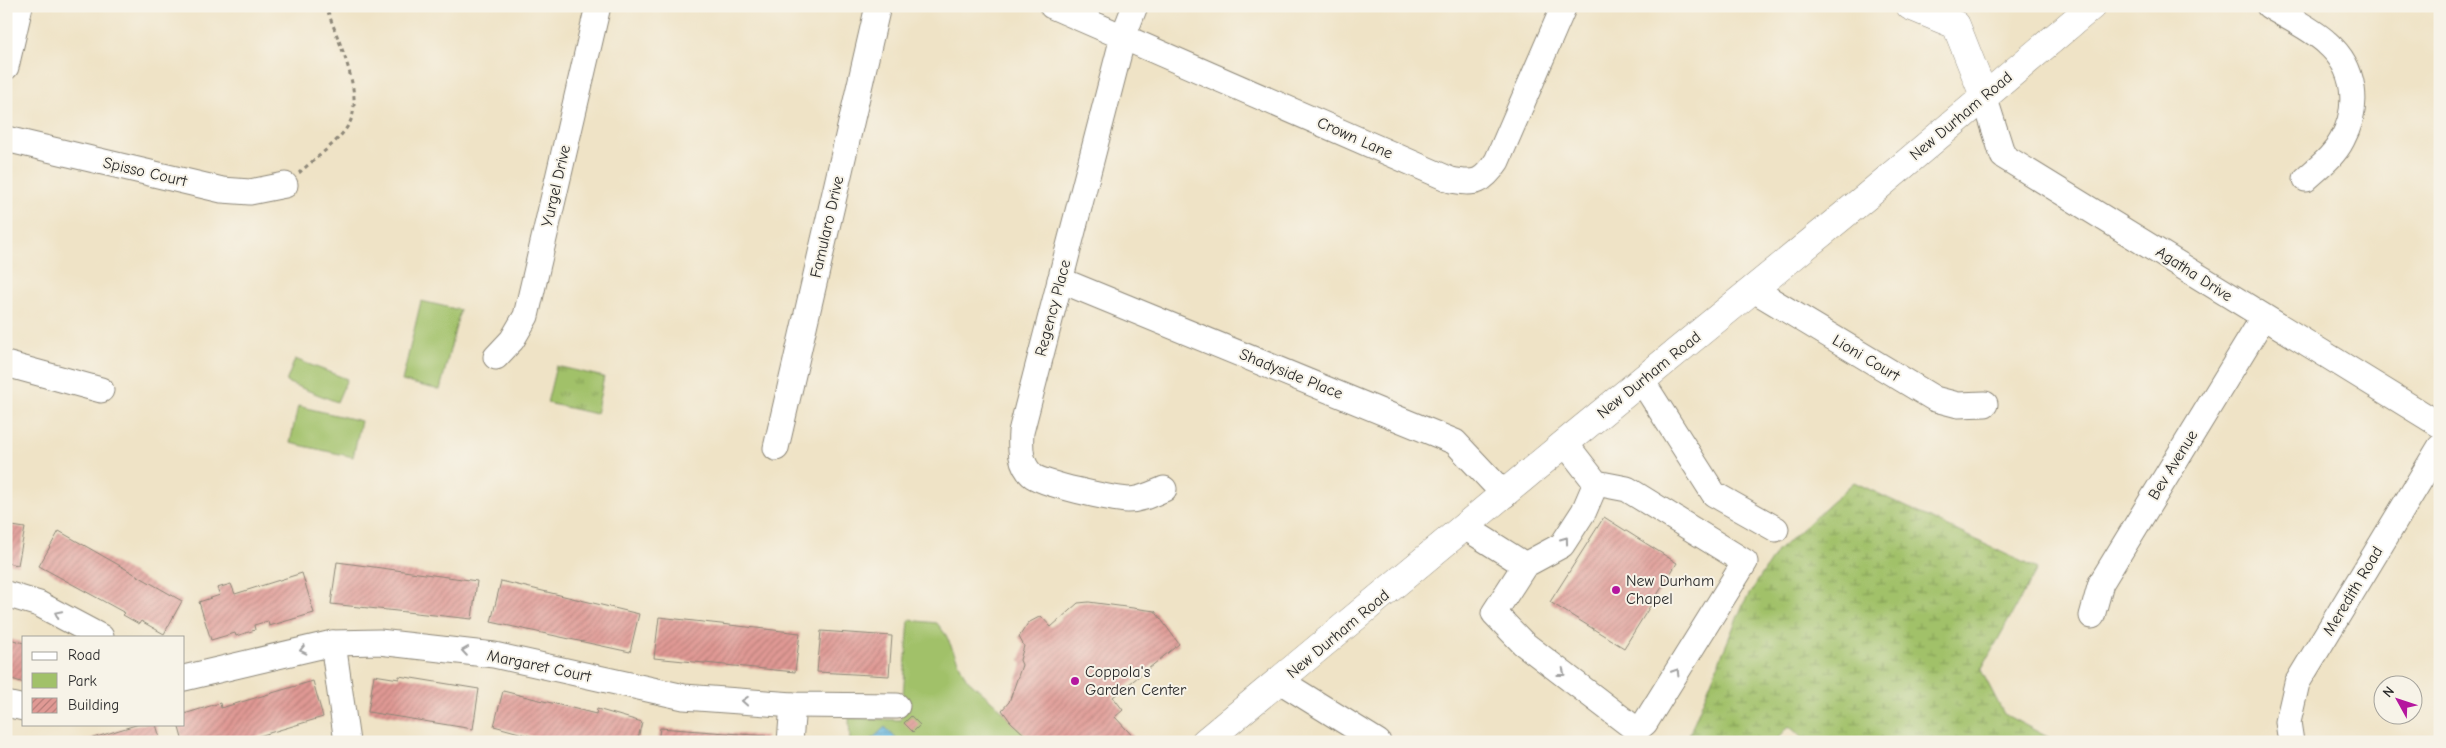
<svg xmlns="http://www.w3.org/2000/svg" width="2446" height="748" viewBox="0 0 2446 748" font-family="'Comic Neue',sans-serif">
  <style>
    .green { fill: #a1c169; stroke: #66764a }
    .wetland { fill: url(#wetland-marsh); stroke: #66764a }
    .park { fill: url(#park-tufts); stroke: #66764a }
    .water { fill: url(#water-rules); stroke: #487186 }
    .building { fill: url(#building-hatch) }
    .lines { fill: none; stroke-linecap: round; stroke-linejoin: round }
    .minor-casing { stroke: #8d8778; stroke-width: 27 }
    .major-casing { stroke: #8d8778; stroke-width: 29 }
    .path { stroke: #8d8778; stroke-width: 3; stroke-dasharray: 4 4; stroke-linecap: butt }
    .minor { stroke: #fff; stroke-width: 25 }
    .major { stroke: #fff; stroke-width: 28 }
    .oneway { stroke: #a0a0a0 }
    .poi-dot { fill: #b5179e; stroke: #f7f3e8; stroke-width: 2 }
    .labels { text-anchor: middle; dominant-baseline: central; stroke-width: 4; stroke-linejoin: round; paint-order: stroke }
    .street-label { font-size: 16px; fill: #2b2b2b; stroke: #f7f3e8 }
    .poi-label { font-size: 16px; fill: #2b2b2b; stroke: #f7f3e8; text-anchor: start }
  </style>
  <defs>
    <pattern id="wetland-marsh" width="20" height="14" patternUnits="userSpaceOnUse" patternTransform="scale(1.25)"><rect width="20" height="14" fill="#a1c169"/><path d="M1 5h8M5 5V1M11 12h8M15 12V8" fill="none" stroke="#839d57"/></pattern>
    <pattern id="park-tufts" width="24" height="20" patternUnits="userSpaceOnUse" patternTransform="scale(1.25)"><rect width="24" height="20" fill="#a1c169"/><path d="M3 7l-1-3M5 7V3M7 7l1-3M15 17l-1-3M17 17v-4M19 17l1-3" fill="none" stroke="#839d57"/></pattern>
    <pattern id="water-rules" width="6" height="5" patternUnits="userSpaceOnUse" patternTransform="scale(1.25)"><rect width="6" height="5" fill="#65b7e0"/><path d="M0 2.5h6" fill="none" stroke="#5395b6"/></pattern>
    <pattern id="building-hatch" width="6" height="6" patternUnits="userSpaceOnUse" patternTransform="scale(1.25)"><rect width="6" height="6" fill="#e09994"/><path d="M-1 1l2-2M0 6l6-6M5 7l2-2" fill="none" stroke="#b67d79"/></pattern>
  </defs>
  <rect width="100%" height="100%" fill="#f7f3e8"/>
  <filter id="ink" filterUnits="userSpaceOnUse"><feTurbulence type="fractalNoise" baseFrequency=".02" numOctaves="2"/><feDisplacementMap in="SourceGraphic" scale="10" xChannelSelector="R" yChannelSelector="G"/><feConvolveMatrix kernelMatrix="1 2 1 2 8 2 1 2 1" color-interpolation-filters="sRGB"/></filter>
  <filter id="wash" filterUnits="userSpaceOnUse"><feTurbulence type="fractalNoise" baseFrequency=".0096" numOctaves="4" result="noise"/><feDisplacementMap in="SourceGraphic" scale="20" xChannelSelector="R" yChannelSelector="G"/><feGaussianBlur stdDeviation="1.12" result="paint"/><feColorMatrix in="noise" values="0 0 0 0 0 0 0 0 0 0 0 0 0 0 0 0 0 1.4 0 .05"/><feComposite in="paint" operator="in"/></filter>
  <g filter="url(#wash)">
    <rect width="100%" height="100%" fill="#efe3c6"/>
    <g class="green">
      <path d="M421,301L460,310L440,390L402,381Z"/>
      <path d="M295,359L347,379L337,402L286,382Z"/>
      <path d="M298,406L361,421L353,457L290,443Z"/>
      <path d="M909,620L937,623L946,635L966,678L1002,710L1010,721L1023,732L1058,742H850L849,718L901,720Z"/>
    </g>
    <path class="wetland" d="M1854,482L2037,569L1981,670L2004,714L2057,742H1807L1789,726L1775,742H1686L1743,604L1777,551Z"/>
    <path class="park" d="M556,366L604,377L596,414L547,403Z"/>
    <path class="water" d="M885,727L899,742H869Z"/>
    <g id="blocks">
      <g class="building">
        <path d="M1604,517L1677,563L1624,648L1550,602Z"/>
        <path d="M6,525L25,528L18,565L6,563Z"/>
        <path d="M59,531L182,601L164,634L141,621L139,624L123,615L125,613L39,566Z"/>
        <path d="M337,562L477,581L472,619L331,604Z"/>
        <path d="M302,573L314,613L269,626L268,621L254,625L255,630L236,636L235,633L211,640L199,602L220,595L217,588L231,584L235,594Z"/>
        <path d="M501,581L639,614L630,652L491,622Z"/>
        <path d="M1089,602L1155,611L1179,644L1113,697L1123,710L1115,717L1138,742H1058L1044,738H1028L1010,721L1002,710L1009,702L1022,665L1020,660L1024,646L1019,637L1028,623L1041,616L1051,627L1078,603Z"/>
        <path d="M659,617L800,633L795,672L654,658Z"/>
        <path d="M821,631L892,636L889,676L817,672Z"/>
        <path d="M6,638L24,643V683L6,677Z"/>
        <path d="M374,675L399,679V676L479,689L473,729L368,712Z"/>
        <path d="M313,681L323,717L239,742H183L178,724H184V714L220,703L221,708Z"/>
        <path d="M503,691L596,714L597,709L642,722L637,742H552L494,726Z"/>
        <path d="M911,716L920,725L913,732L904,723Z"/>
        <path d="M139,724H156L161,742H80Z"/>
        <path d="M660,728L766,736L765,742H658Z"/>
      </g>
    </g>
  </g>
  <g filter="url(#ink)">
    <use href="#blocks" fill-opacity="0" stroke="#8d8778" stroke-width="1"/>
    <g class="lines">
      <defs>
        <g id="minor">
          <path d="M1052,6L1451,180C1476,185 1483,182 1497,161L1564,6"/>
          <path d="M1135,6L1123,37L1021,432C1020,447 1020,464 1032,475C1041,484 1113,499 1128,500C1141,500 1152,494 1164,489"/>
          <path d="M2269,6C2288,18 2311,28 2327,43C2356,68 2360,107 2342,140C2334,156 2319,167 2306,179"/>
          <path d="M6,67L20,6"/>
          <path d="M1984,96L2003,156L2440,425"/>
          <path d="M6,139L222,190L250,192L285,185"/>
          <path d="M1060,280L1455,442L1505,495"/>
          <path d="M1754,290L1935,399L1958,405L1985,404"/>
          <path d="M496,357L512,340L526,316L598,6"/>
          <path d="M6,364L101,390"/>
          <path d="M1642,381L1714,494L1776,529"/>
          <path d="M1565,443L1596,483L1627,489L1745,562L1645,723L1639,728H1634L1523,643L1494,613L1525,565L1562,545L1584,511L1596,483"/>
          <path d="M776,448L878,6"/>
          <path d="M1465,527L1525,565"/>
          <path d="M6,594L39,604L101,637"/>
          <path d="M2092,616L2101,583L2263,318"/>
          <path d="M333,643L347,742"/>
          <path d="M184,678L333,643L379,642L494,655L684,697L793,705L897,706"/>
          <path d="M1280,681L1378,742"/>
          <path d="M6,704L24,708"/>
          <path d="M790,742L793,705"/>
          <path d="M2291,742L2288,722L2297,683L2440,447"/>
        </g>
        <g id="major">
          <path d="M1910,6L1956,25L1984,96"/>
          <path d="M1205,742L1565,443L1866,197L2092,6"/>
        </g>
      </defs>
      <use href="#minor" class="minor-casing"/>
      <use href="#major" class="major-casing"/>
      <path class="path" d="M299,173C315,158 338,143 349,124C366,95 336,37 326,6"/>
      <use href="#minor" class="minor"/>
      <use href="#major" class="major"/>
    </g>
    <defs><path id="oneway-chevron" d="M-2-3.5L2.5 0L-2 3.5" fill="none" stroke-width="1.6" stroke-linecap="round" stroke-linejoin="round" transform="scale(1.25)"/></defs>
    <g class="oneway">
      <use href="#oneway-chevron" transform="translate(1565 540) rotate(-54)"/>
      <use href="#oneway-chevron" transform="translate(58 614) rotate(-154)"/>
      <use href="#oneway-chevron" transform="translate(303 650) rotate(167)"/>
      <use href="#oneway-chevron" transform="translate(465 651) rotate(-172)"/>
      <use href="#oneway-chevron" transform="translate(1676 672) rotate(-58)"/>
      <use href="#oneway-chevron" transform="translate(1562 673) rotate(37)"/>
      <use href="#oneway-chevron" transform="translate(745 701) rotate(-176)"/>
    </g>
  </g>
  <g class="poi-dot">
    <circle cx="1616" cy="590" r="5"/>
    <circle cx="1075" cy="681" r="5"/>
  </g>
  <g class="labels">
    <g class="street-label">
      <text transform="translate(1961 116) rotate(-40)">New Durham Road</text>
      <text transform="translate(1355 138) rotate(24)">Crown Lane</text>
      <text transform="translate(145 172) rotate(13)">Spisso Court</text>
      <text transform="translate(556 186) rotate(-77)">Yurgel Drive</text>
      <text transform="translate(827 227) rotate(-77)">Famularo Drive</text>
      <text transform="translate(2194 274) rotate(33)">Agatha Drive</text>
      <text transform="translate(1053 308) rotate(-75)">Regency Place</text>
      <text transform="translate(1866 358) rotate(31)">Lioni Court</text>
      <text transform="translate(1291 374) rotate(22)">Shadyside Place</text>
      <text transform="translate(1649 375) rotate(-39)">New Durham Road</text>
      <text transform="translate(2173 465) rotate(-58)">Bev Avenue</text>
      <text transform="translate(2353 591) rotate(-59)">Meredith Road</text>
      <text transform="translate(1338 634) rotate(-40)">New Durham Road</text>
      <text transform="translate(539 666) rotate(12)">Margaret Court</text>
    </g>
    <g class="poi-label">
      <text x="1626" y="581">New Durham<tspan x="1626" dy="18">Chapel</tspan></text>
      <text x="1085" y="672">Coppola's<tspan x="1085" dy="18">Garden Center</tspan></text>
    </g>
  </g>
  <rect width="2446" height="748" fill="none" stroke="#f7f3e8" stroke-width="25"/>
  <rect x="22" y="636" width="162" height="90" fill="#f7f3e8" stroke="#a5a39c"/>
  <rect x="32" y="652" width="25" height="8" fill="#ffffff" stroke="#a5a39c"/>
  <text x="68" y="660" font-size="15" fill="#2b2b2b">Road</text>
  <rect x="32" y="673" width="25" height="15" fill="#a1c169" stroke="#a5a39c"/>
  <text x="68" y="686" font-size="15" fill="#2b2b2b">Park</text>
  <rect x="32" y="698" width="25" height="15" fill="url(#building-hatch)" stroke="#a5a39c"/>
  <text x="68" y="710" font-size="15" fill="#2b2b2b">Building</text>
  <g transform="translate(2398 700) rotate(310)"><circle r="24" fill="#f7f3e8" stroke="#a5a39c"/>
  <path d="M0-4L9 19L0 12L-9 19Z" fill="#b5179e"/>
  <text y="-8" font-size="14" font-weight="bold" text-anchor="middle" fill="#2b2b2b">N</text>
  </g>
</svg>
